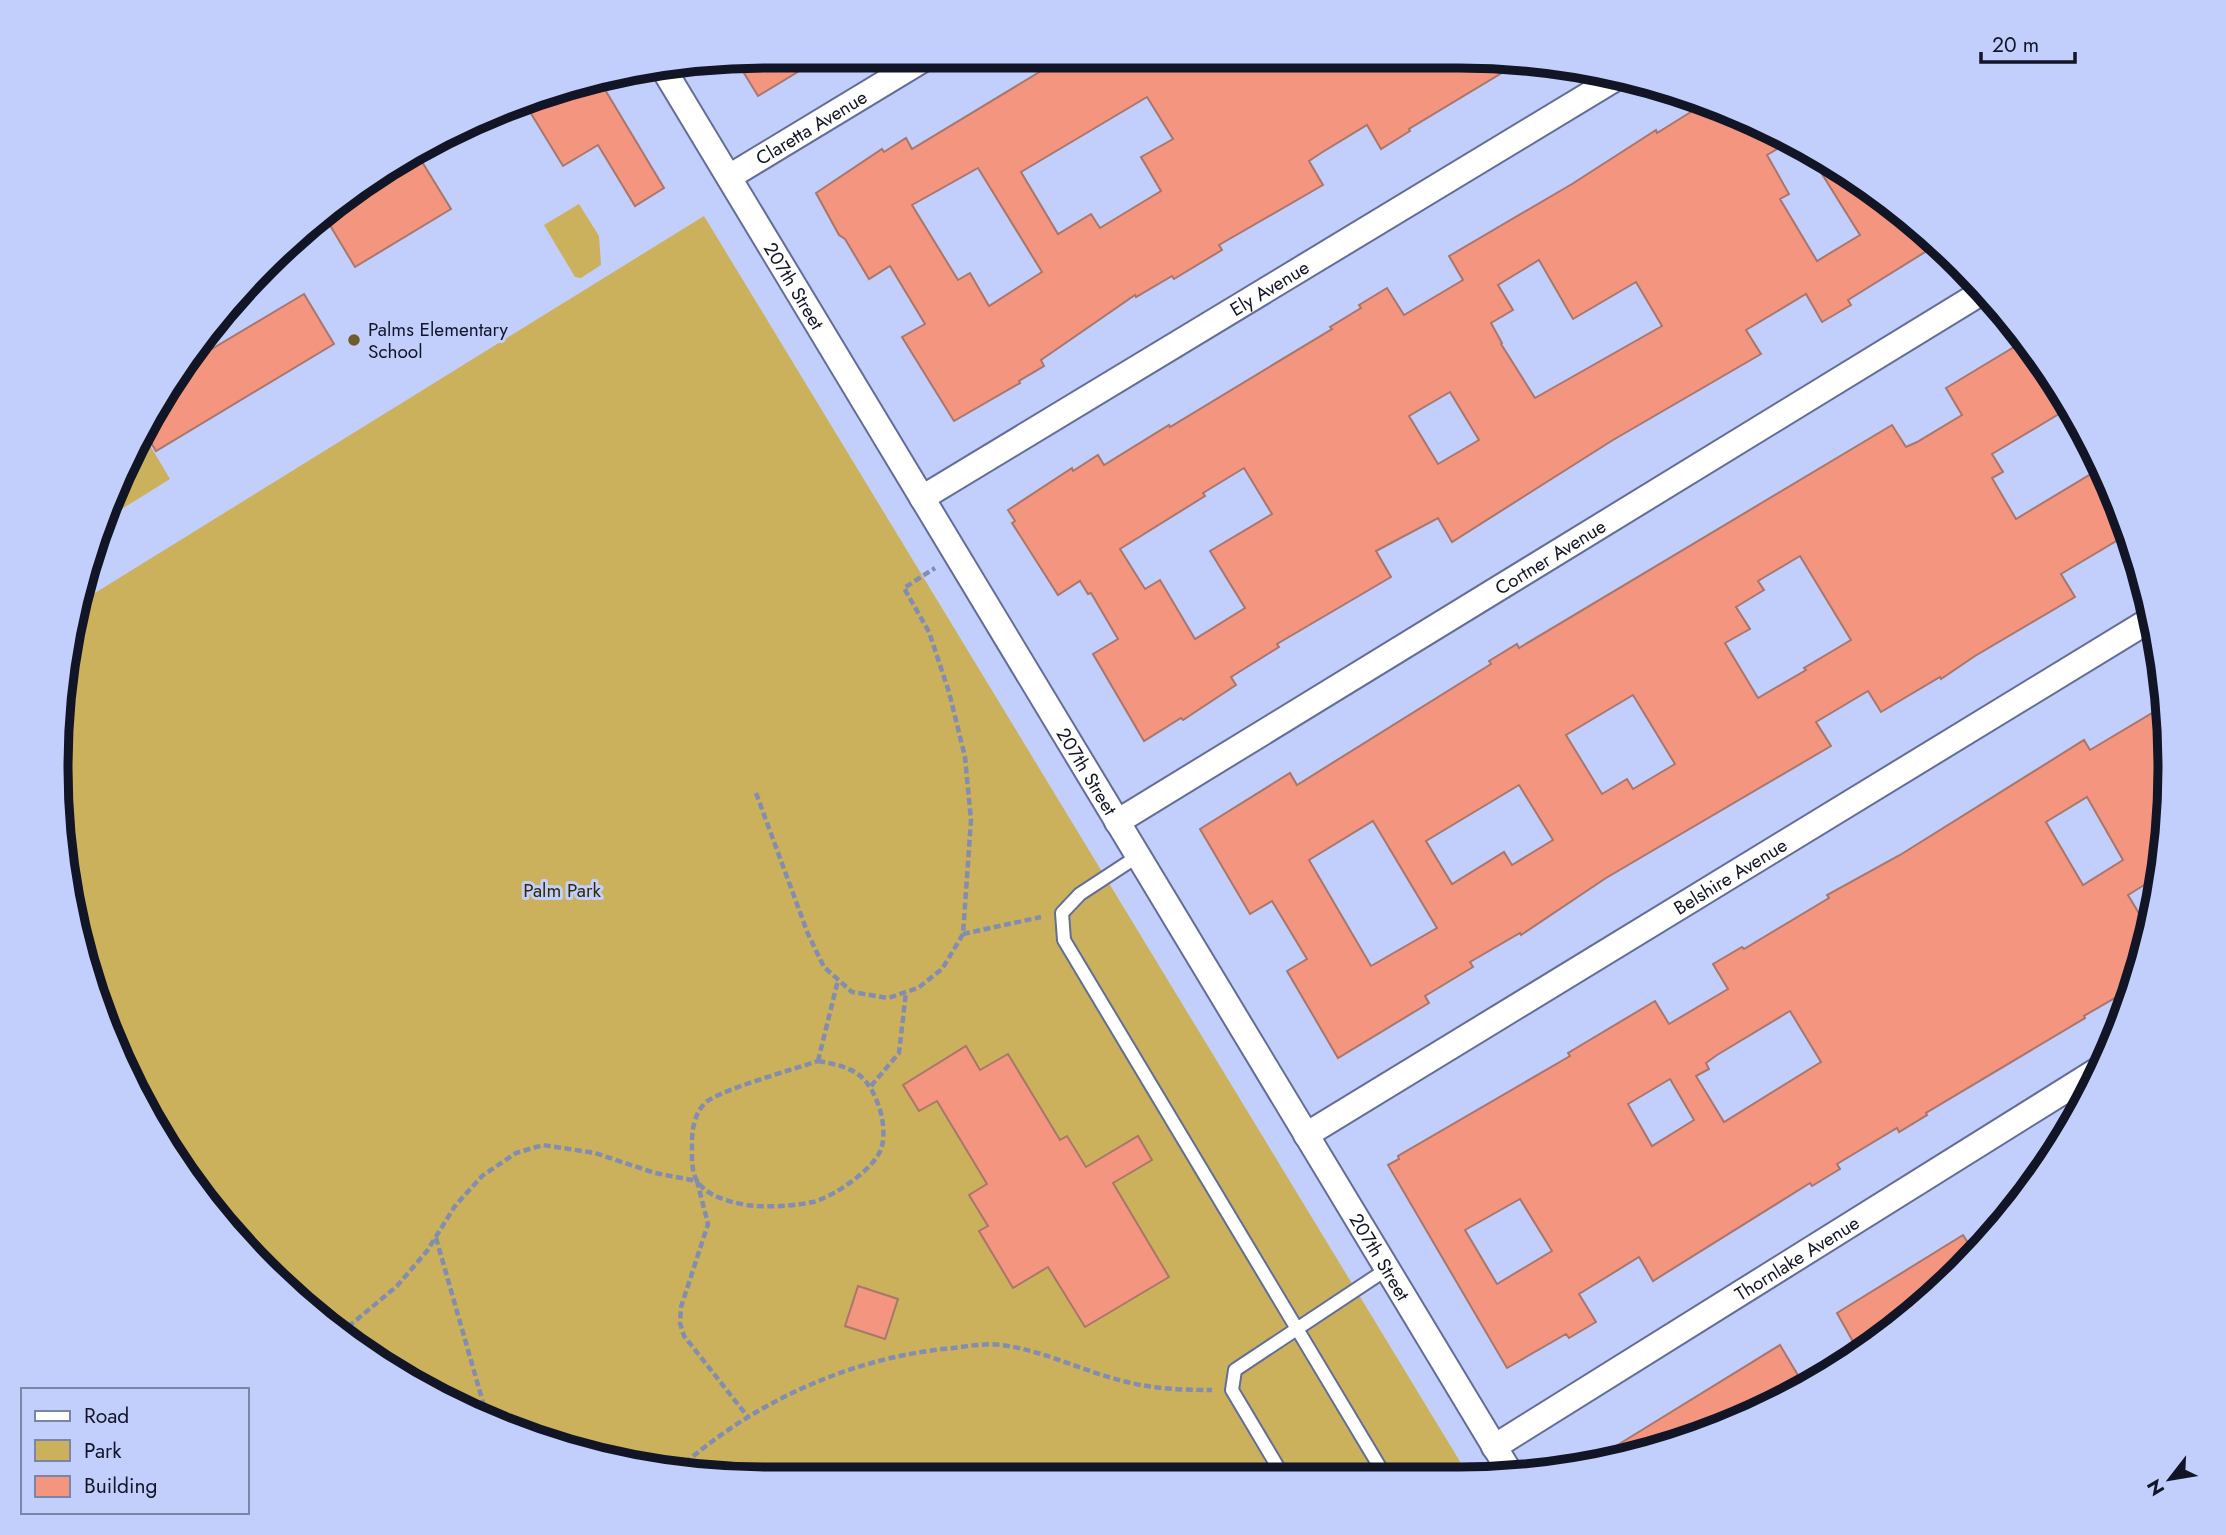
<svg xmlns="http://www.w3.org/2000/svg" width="2226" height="1535" viewBox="0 0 2226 1535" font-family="Jost,sans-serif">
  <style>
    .green { fill: #cbb15c }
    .building { fill: #f49580; stroke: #a8766b; stroke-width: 2; fill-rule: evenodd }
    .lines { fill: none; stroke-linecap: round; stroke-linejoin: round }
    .lane-casing { stroke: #636d97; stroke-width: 16 }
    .street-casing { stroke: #636d97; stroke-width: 28 }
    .path { stroke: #838db0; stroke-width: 4.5; stroke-dasharray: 7 3.5; stroke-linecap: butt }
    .lane { stroke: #fff; stroke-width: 12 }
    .street { stroke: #fff; stroke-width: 24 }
    .poi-dot { fill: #6c5d2a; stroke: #c2cffd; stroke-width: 2.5 }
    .labels { text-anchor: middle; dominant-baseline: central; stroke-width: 6; stroke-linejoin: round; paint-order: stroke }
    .street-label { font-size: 19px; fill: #111525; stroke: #c2cffd }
    .poi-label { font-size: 19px; fill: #111525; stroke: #c2cffd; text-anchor: start }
    .park-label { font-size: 19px; fill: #332800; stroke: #c2cffd }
    .rim { fill: none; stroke: #111525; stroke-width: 9 }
  </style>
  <rect width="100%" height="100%" fill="#c2cffd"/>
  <g class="green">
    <path d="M579,204L599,236L601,265L581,278L575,277L544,225Z"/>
    <path d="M704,216L1470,1478L768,1479L628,1465L495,1425L372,1359L264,1270L176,1163L130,1083L70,906L56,768L62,675L82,601Z"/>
    <path d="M142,432L170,479L104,520L110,495Z"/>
  </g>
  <g class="building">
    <path d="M767,56H824L758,96L736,60Z"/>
    <path d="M1066,56H1318L1326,69L1348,56H1359L1365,66L1382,56H1459L1520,62L1409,129L1410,131L1381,149L1367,125L1321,153L1309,161L1323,185L1219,245L1222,250L1174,279L1172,276L1136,297L1135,295L1041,360L1044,366L1019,381L1020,383L954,421L902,337L925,324L890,266L869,279L845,239L839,235L816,193L882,149L884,152L906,138L912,149ZM1147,97L1173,139L1141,157L1161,191L1100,228L1091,214L1058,234L1021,172ZM978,168L1042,272L989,306L970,273L958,280L912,205Z"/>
    <path d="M598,78L664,188L635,206L598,145L563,166L527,107L556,90L583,80Z"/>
    <path d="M1702,105L1774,130L1791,141L1767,155L1789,194L1780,199L1817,261L1860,235L1807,150L1891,203L1938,244L1848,300L1851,305L1822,322L1806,294L1746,330L1761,354L1613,440L1452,542L1438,518L1376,551L1391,577L1277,644L1279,647L1231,677L1236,685L1183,720L1181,718L1144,741L1093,654L1118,639L1091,593L1088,594L1080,581L1058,595L1012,523L1015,521L1008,510L1072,468L1073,471L1098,455L1104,465L1169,425L1170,427L1332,329L1330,327L1361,308L1359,305L1387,288L1404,315L1463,280L1449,256L1572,184L1656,130L1657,133ZM1539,260L1573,319L1636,282L1662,326L1535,398L1501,344L1502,343L1491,323L1513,310L1498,285ZM1450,392L1479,440L1438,464L1409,416ZM1244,468L1272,514L1210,551L1245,608L1195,639L1160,580L1145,589L1120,549L1205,496L1203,493Z"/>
    <path d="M416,152L451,209L355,267L325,217L373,176Z"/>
    <path d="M304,294L334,344L156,451L143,429L152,411L185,365Z"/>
    <path d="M2024,341L2050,373L2069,408L1992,454L2003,472L1992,478L2016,519L2101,468L2116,496L2128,534L2061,574L2075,597L1975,656L1941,679L1940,677L1881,712L1868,691L1816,722L1831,746L1606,878L1521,935L1520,933L1470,962L1473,967L1425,996L1429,1003L1338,1058L1287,971L1307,959L1272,901L1250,914L1200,829L1290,773L1297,785L1491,664L1489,661L1517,644L1519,648L1892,425L1906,447L1917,442L1962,415L1946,388ZM1800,556L1851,640L1804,668L1806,670L1758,698L1725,643L1750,629L1736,607L1764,590L1758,581ZM1633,695L1675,764L1633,789L1627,779L1602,794L1566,735ZM1519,785L1553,840L1512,865L1504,852L1452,884L1426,841ZM1373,821L1437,928L1371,966L1309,860Z"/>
    <path d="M2164,706L2170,768L2159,876L2128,895L2149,930L2132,988L2084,1016L2085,1018L1926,1113L1927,1115L1899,1132L1897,1128L1837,1164L1840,1169L1812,1186L1810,1183L1653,1281L1639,1257L1579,1294L1596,1322L1569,1338L1566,1334L1507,1368L1388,1165L1399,1159L1398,1156L1570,1056L1568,1053L1655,1001L1669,1024L1728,989L1713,964L1742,947L1744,949L1829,898L1827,895L1900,855L2084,740L2090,750ZM2087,797L2123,860L2083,885L2046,822ZM1790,1011L1821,1062L1724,1122L1696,1076L1709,1069L1706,1063L1717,1055ZM1670,1079L1694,1120L1652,1146L1628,1104ZM1520,1199L1552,1251L1497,1284L1465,1230Z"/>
    <path d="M966,1046L980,1070L1008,1054L1060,1140L1067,1136L1086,1167L1138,1136L1152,1160L1113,1183L1169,1277L1085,1327L1048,1267L1013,1288L979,1231L988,1226L969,1195L987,1184L937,1101L919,1111L903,1085Z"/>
    <path d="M1963,1235L1975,1254L1962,1270L1860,1354L1837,1313Z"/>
    <path d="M858,1286L898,1299L885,1339L845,1326Z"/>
    <path d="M1780,1345L1805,1387L1773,1406L1616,1459L1611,1449Z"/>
  </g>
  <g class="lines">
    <defs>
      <g id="lane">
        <path d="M1138,856L1080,894L1062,913L1064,940L1387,1479"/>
        <path d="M1285,1479L1232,1390L1235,1370L1387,1269"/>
      </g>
      <g id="street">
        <path id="s1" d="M664,70L1511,1474"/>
        <path id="s2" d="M729,177L929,56"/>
        <path id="s3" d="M922,498L1618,77"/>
        <path id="s4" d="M1117,822L1984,291"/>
        <path id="s5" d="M1306,1135L2153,618"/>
        <path id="s6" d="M1494,1447L2101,1068"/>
      </g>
    </defs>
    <use href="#lane" class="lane-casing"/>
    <use href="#street" class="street-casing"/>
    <g class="path">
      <path d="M756,793L808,934L824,967L852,992L888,998L918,988L942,969L963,934L971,820L965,757L949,692L929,632L904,588L935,568"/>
      <path d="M963,934L1041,917"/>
      <path d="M818,1061C851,1067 866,1072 878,1104C883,1116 885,1134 882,1146C877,1168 833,1197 813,1202C793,1206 775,1207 755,1206C736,1204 708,1198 697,1181C691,1171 692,1155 692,1144C692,1130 694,1115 704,1104C715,1091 798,1068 818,1061Z"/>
      <path d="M818,1061L838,980"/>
      <path d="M871,1086L899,1053L906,992"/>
      <path d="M436,1238L484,1406L493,1424"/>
      <path d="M339,1332L354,1322L397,1286L427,1251L455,1206L482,1176L516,1153L543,1145L595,1153L655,1173L697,1181L708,1224L681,1307L680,1323L684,1336L748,1417"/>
      <path d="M677,1470C753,1402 851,1357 953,1348C969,1346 986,1343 1001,1345C1043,1350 1082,1371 1123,1381C1153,1389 1182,1390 1212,1390"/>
    </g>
    <use href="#lane" class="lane"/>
    <use href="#street" class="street"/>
  </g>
  <circle class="poi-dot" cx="354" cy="340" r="7"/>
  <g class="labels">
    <g class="street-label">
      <text stroke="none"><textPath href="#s2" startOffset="96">Claretta Avenue</textPath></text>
      <text stroke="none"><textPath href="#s1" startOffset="252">207th Street</textPath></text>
      <text stroke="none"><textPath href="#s3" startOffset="406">Ely Avenue</textPath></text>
      <text stroke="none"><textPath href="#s4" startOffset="508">Cortner Avenue</textPath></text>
      <text stroke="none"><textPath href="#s1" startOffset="819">207th Street</textPath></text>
      <text stroke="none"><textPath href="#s5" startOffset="497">Belshire Avenue</textPath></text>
      <text stroke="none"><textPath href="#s1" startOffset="1386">207th Street</textPath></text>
      <text stroke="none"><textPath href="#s6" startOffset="357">Thornlake Avenue</textPath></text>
    </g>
    <g class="poi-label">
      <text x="368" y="329">Palms Elementary<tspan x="368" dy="22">School</tspan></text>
    </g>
    <g class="park-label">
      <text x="562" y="890">Palm Park</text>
    </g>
  </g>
  <path d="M0 0H2226V1535H0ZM767 68H1459A699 699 0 0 1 2158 767V768A699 699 0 0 1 1459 1467H767A699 699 0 0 1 68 768V767A699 699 0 0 1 767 68Z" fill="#c2cffd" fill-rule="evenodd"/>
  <path class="rim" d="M767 68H1459A699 699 0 0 1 2158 767V768A699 699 0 0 1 1459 1467H767A699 699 0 0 1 68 768V767A699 699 0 0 1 767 68Z"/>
  <rect x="21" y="1388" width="228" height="126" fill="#c2cffd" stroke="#7b85a7" stroke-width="2"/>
  <rect x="35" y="1411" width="35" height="10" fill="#ffffff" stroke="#7b85a7" stroke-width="2"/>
  <text x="84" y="1423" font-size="21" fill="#111525">Road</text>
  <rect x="35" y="1440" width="35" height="21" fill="#cbb15c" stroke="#7b85a7" stroke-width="2"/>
  <text x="84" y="1458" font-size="21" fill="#111525">Park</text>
  <rect x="35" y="1476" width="35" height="21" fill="#f49580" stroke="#7b85a7" stroke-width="2"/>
  <text x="84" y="1493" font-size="21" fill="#111525">Building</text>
  <g transform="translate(2170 1479) rotate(239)" stroke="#c2cffd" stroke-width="5" paint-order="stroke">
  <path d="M0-5L12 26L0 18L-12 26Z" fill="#111525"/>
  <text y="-10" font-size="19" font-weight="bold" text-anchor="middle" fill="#111525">N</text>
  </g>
  <path d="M1981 52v10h94v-10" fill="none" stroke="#111525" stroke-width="3.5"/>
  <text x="1992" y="52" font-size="21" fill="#111525" stroke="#c2cffd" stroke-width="5" paint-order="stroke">20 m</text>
</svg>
